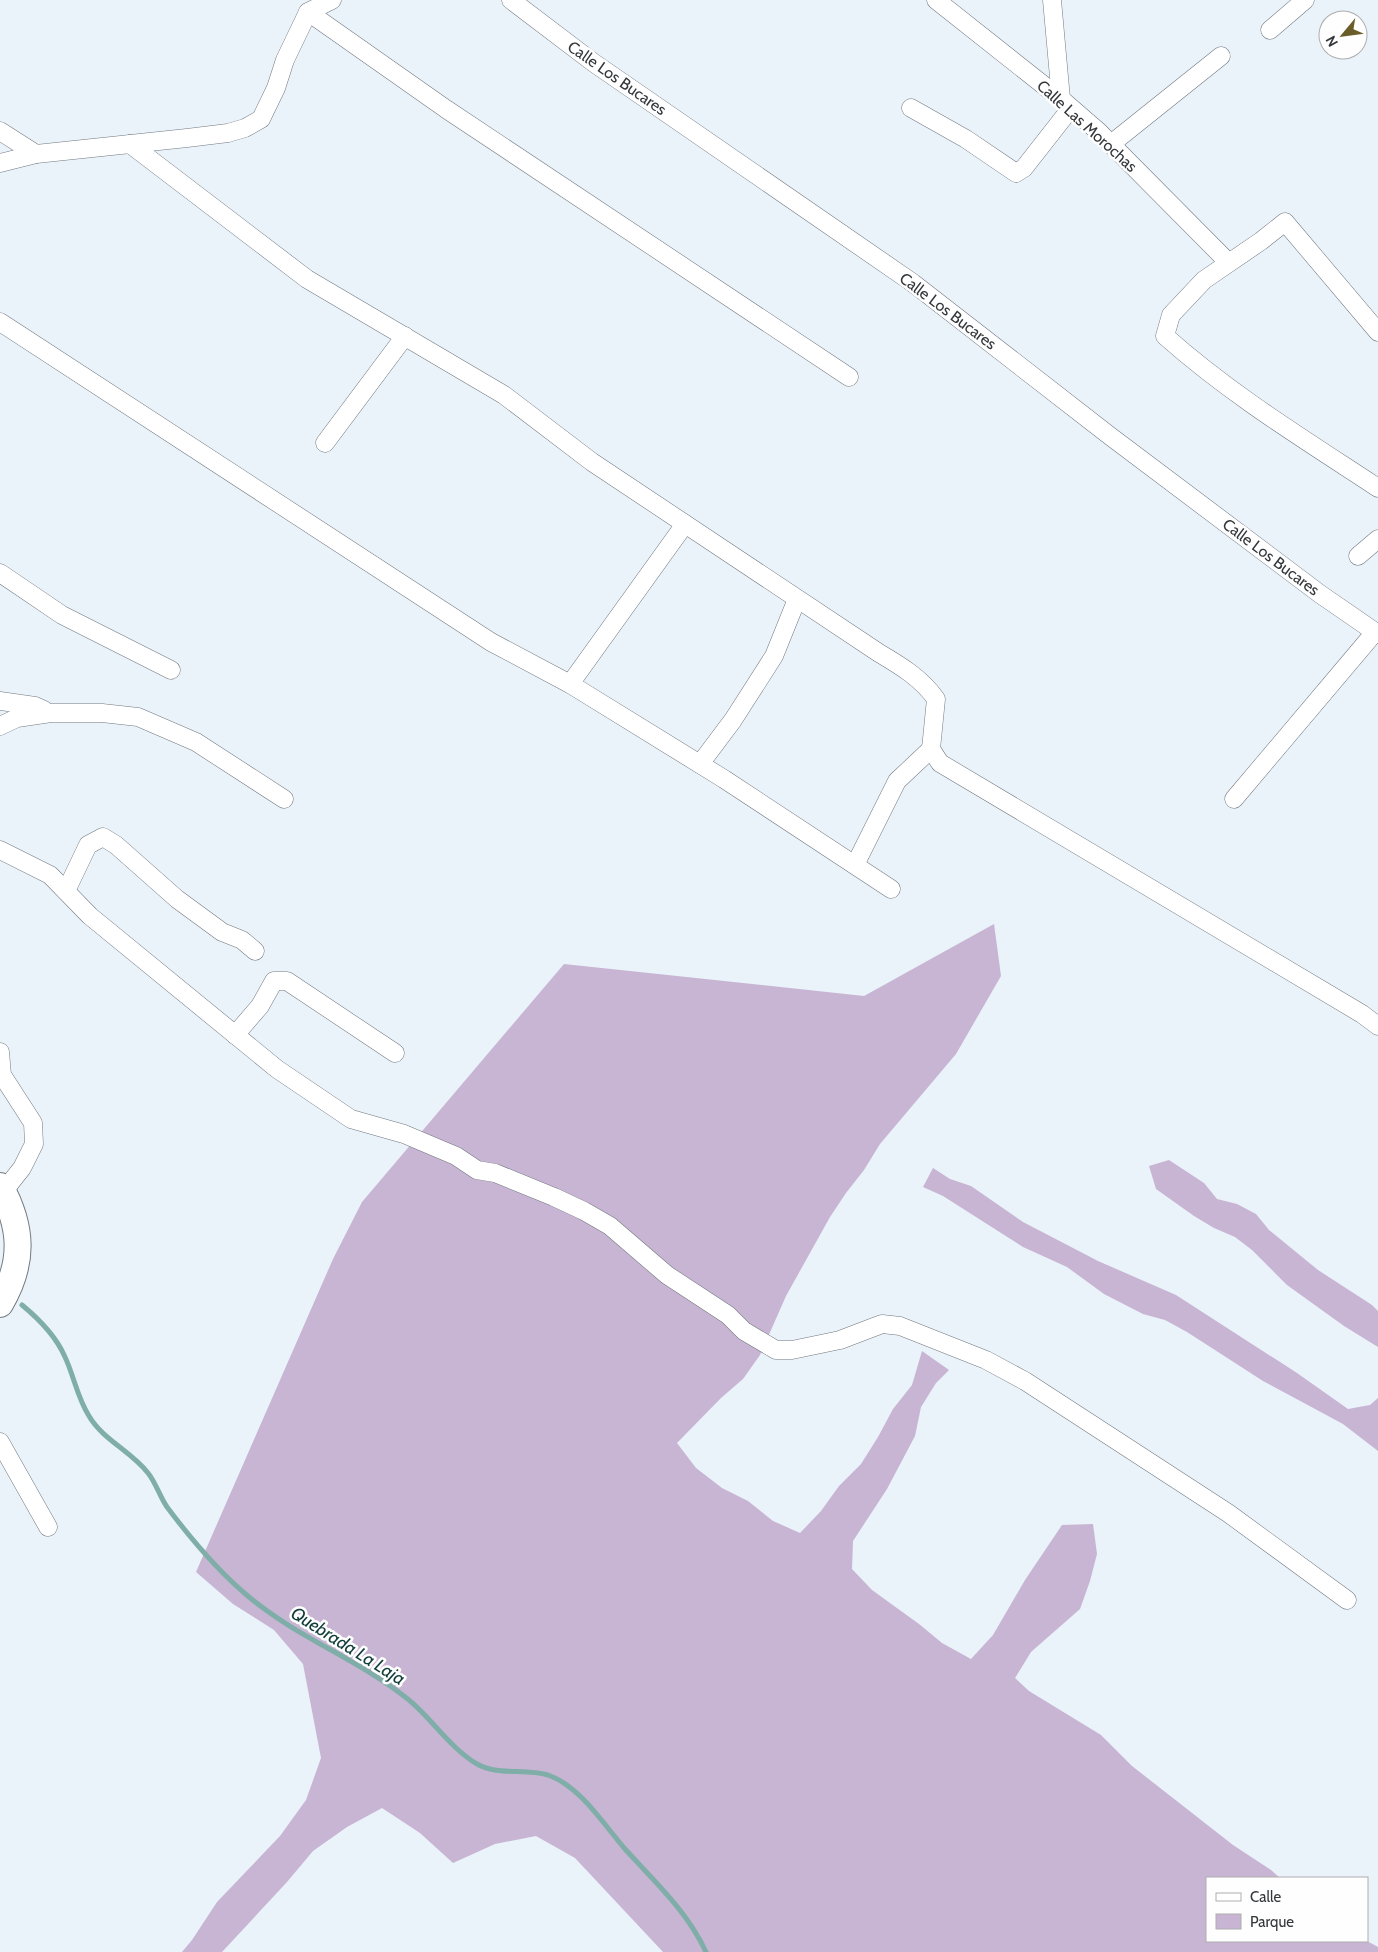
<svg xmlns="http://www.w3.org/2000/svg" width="1378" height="1952" viewBox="0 0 1378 1952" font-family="Cabin,sans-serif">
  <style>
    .green { fill: #c8b5d3 }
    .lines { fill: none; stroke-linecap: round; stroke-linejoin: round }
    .stream { stroke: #7faea9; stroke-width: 5 }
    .minor-casing { stroke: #727980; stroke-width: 19 }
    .highway-casing { stroke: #727980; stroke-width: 28 }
    .minor { stroke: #fff; stroke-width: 18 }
    .highway { stroke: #fff; stroke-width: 26 }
    .labels { text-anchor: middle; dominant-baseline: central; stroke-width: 5; stroke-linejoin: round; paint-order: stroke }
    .street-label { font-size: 16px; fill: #34373a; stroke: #fefefe }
    .water-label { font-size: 18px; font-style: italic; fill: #103d39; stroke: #fefefe }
  </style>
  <rect width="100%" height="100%" fill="#eaf2fa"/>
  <g class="green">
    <path d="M994,924L1001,976L956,1054L880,1144L864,1170L846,1193L830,1217L786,1296L760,1355L743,1379L721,1398L677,1443L696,1468L722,1488L748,1501L773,1521L800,1533L821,1511L839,1486L861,1464L878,1437L893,1409L912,1385L922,1351L949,1370L936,1383L921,1407L915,1436L887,1489L853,1541L852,1569L872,1590L919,1624L942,1643L971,1659L993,1635L1025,1580L1062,1525L1093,1524L1097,1554L1090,1581L1080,1609L1031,1652L1015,1678L1029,1691L1101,1735L1132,1766L1233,1845L1271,1870L1280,1878H1207V1941H1367L1378,1947V1952H663L575,1858L536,1836L495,1844L453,1863L420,1833L382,1808L347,1827L313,1851L287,1882L222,1952H182L192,1940L217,1902L280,1836L306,1800L321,1758L303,1664L274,1630L233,1604L196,1572L333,1259L362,1202L564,964L864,996Z"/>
    <path d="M1169,1160L1204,1183L1217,1199L1237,1204L1256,1214L1269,1230L1318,1270L1372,1305L1378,1311V1347L1344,1326L1287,1285L1252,1250L1235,1237L1214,1228L1194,1216L1156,1189L1149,1166Z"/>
    <path d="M933,1168L950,1179L971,1186L1023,1222L1098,1261L1176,1295L1297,1373L1348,1409L1370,1405L1378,1398V1451L1343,1424L1263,1381L1187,1332L1165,1320L1143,1314L1104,1294L1067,1267L1023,1247L943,1196L923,1187Z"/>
  </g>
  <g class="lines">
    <path class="stream" d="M22,1305C39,1319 56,1336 65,1357C74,1376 77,1397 89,1416C103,1440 131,1451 148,1473C156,1483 160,1497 167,1507C191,1539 219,1572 249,1597C298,1638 360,1660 409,1700C432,1719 451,1749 477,1764C498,1776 525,1768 548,1775C580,1786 604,1825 625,1849C655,1882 687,1911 706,1952"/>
    <defs>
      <g id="minor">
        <path d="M511,0L594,63L913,283L1110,436L1320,594L1378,634"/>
        <path d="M936,0L1061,99L1099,132L1228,262"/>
        <path d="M1052,0L1061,99"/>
        <path d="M308,12L446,109L849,377"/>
        <path d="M1270,30L1305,0"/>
        <path d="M911,108L966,139L1016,173L1024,168L1071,108"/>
        <path d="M0,131L36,154"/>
        <path d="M130,144L307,279L504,395L592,462L879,653C901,666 921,678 936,699L931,749L940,763L1362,1014L1378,1026"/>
        <path d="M1111,144L1221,56"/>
        <path d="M0,163L36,154L187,138L228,133L245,128L261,119L276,88L285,60L308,12L332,0"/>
        <path d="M0,322L491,642L570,684L724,779L891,889"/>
        <path d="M1378,332L1285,222L1261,241L1204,280L1171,315L1165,336C1230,394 1305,440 1378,488"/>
        <path d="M325,443L405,336"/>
        <path d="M1358,556L1378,539"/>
        <path d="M0,573L62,615L171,670"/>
        <path d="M570,684L685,524"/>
        <path d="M0,701L35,706L44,710"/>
        <path d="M0,726L17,718L51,713H102L138,717L196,742L284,799"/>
        <path d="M700,764L733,720L774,656L797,599"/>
        <path d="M1234,799L1375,632"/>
        <path d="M0,850L50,875L90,916L277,1069L351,1119L404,1134L456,1156L477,1170L495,1173L554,1197L584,1211L610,1226L667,1275L728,1315L744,1331L776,1350H792L840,1340L882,1324L900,1326L986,1360L1025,1381L1228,1513L1347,1600"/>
        <path d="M855,865L897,781L931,749"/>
        <path d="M66,891L88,845L103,837L116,845L177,899L222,932L242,940L255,951"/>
        <path d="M235,1035L260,1006L274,981H287L395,1053"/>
        <path d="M0,1052L2,1075L33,1123L34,1144L22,1168L3,1192"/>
        <path d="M0,1442L48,1527"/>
      </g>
      <path id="highway" d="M0,1186C23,1228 24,1263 0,1304"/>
    </defs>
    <use href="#minor" class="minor-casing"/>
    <use href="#highway" class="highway-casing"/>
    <use href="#minor" class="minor"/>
    <use href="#highway" class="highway"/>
  </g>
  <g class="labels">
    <g class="street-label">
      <text transform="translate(617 78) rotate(35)">Calle Los Bucares</text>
      <text transform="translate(1087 126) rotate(42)">Calle Las Morochas</text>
      <text transform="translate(948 311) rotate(37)">Calle Los Bucares</text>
      <text transform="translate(1271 557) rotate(37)">Calle Los Bucares</text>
    </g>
    <g class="water-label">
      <text transform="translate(348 1646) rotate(32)">Quebrada La Laja</text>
    </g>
  </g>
  <rect x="1206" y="1877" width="162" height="65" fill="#fefefe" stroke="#adaeb0"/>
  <rect x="1216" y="1893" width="25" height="8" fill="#ffffff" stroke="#adaeb0"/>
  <text x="1250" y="1902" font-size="15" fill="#34373a">Calle</text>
  <rect x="1216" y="1914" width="25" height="15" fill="#c8b5d3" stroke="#adaeb0"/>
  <text x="1250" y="1927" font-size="15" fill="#34373a">Parque</text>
  <g transform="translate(1343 35) rotate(241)"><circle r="24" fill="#fefefe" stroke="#adaeb0"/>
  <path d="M0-4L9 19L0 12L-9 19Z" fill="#6b5d2a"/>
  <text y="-8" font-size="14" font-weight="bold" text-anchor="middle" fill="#34373a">N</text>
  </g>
</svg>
